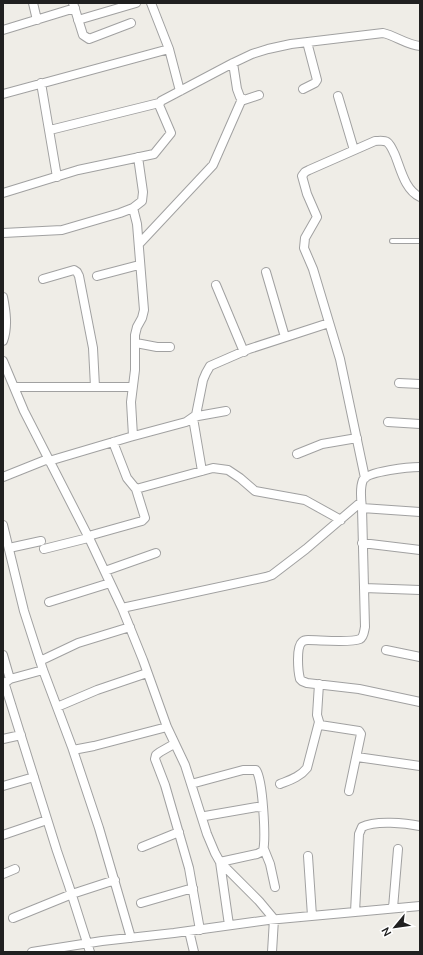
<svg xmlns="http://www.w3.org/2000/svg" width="423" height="955" viewBox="0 0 423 955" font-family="'Nunito Sans',sans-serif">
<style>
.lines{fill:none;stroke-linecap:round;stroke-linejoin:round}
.service-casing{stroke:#a1a1a1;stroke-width:6}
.minor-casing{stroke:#a1a1a1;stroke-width:10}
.service{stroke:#fff;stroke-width:4}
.minor{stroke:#fff;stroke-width:8}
</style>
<rect width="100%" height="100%" fill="#efede7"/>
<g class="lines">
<defs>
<path id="service" d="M392 241H420"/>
<path id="minor" d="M33 3 37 20
M73 3 83 35 89 39 131 23
M151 3 169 49
M78 20 136 3
M3 30 75 8
M233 63 237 89 240 97 244 100 259 95
M41 83 57 177
M303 89 315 83 317 80 307 42
M3 94 169 49 180 91
M338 96 354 150
M50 130 159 103
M3 193 78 170 154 154 171 133 159 105 161 101 233 63 252 54 268 49 291 44 383 33C396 36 407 45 420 46
M3 233 62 230 120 213 133 208 142 201 143 192 138 157
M139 244 213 165 242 99
M266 272 285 337
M97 276 139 265
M43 279 74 270 77 272 79 276 93 348 95 387
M216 285 244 352
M3 297C6 312 8 327 3 341
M136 343 157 347H170
M3 361 24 411 90 540 122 608 143 660 167 727 185 765 207 834 215 853 220 862 259 901 274 919 272 952
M399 383 420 384
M14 387H132
M388 422 420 424
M133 436 131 402 135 370V335L137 327 142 318 144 310 137 224 133 208
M113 442 127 478 136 489 213 468 228 470 240 478 255 491 305 500 341 520
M297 454 322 444 357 438
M49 461 130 437 186 422 196 415 203 380 206 373 210 366 249 349 329 323
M420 467C410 467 368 471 363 480 360 487 361 500 362 508L420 512
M202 471 193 418 198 416 226 411
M3 477 48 459
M365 478 340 359 313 269 304 248 305 238 317 217 307 194 302 176 305 172 309 170 375 141C379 141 384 140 387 142 391 145 393 151 395 155 401 170 405 190 420 197
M362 508 365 627C364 631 364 637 360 639 351 643 320 640 308 640 306 640 303 641 302 642 296 647 298 671 300 679L302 681 307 683 359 689 420 702
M3 525 24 611 43 670 72 747 99 828 131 938
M362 543 420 550
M9 548 41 541
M44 549 88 538 92 535 142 521 145 518 136 489
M105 571 156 553
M364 588 420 590
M49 602 110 583
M122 608 266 577 272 575 306 549 361 502
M386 650 420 657
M3 655 10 679
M40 661 78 643 130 627
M43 670 10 679 6 682 5 685 57 851 69 886 90 952
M319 684 317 715 320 725 359 731 361 734 349 791
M57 707 97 690 147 673
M3 739 21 735
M174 744 160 752 156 755 155 759 165 785 189 868 200 930
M73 750 94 746 167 727
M357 757 420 766
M191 784 243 770H256C263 780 266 839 263 851L257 854 220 862 229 925
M280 784C290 780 300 777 307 768L319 722
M3 786 34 777
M205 816 257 807 263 808
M3 835 47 820
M142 847 179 832
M264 849 270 864 275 887
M308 856 312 916
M3 874 15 869
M141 903 193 888
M393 908 398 849
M355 912 359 834 362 827C375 820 406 823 420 826
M13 918 72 894 115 880
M189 931 194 952
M32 952 102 941 174 933 268 920 420 906"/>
</defs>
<use href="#service" class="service-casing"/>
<use href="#minor" class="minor-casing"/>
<use href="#service" class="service"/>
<use href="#minor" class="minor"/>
</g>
<rect width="423" height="955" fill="none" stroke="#202020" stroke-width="8"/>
<g transform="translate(395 927) rotate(241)" stroke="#ffffff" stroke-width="3" paint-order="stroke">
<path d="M0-3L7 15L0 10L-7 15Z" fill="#202020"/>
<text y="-6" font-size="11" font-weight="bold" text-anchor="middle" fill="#202020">N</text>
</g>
</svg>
